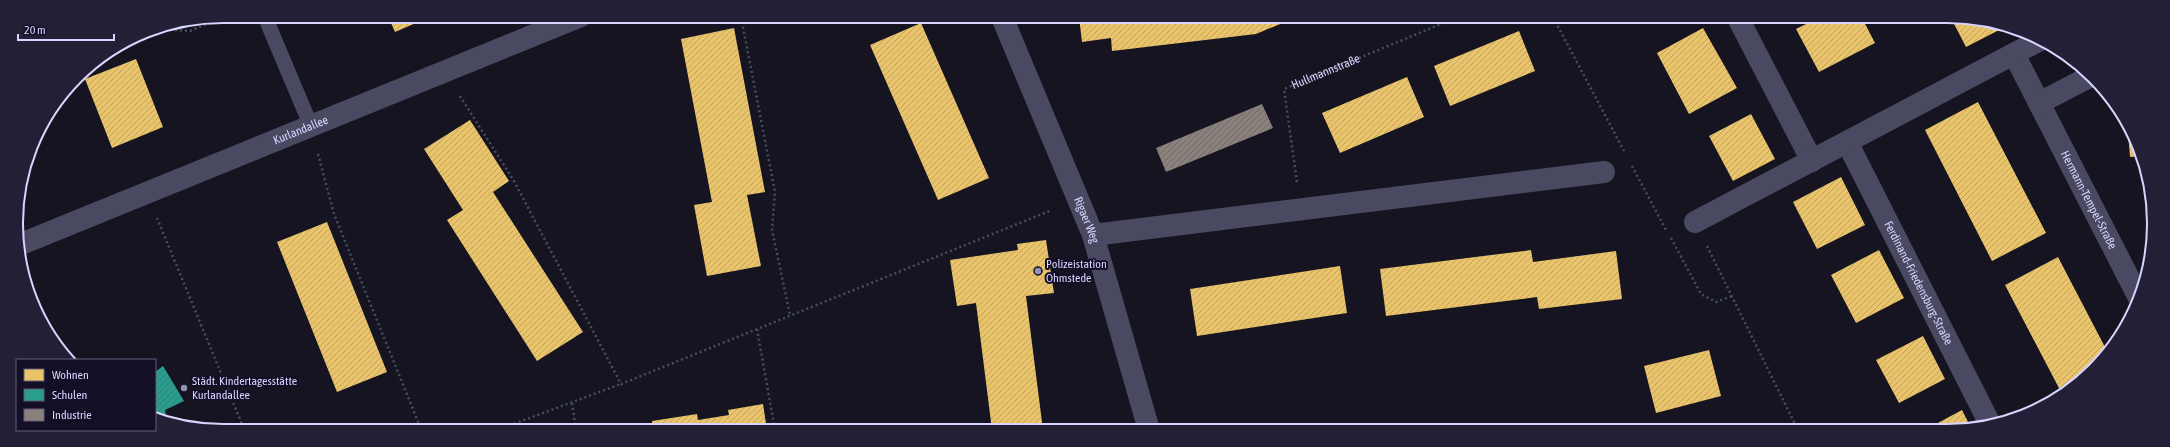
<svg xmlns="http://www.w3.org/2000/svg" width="2170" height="447" viewBox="0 0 2170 447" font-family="'Asap Condensed',sans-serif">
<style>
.homes{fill:url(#homes-hatch)}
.schools{fill:url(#schools-hatch)}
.industry{fill:url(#industry-hatch)}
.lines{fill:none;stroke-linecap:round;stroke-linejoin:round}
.path{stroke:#44505f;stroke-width:2.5;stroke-dasharray:2 3;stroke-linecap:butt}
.service{stroke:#4a4962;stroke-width:15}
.minor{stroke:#4a4962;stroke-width:22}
.poi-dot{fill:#9591b1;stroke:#130f26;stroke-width:1.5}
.labels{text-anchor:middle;stroke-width:4;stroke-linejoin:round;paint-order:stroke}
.street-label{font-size:12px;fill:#d9d4ff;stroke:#130f26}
.poi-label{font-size:12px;fill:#d9d4ff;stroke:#130f26;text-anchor:start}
.rim{fill:none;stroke:#d9d4ff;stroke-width:2}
</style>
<defs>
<pattern id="homes-hatch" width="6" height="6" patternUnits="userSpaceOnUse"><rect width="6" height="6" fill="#e9c46a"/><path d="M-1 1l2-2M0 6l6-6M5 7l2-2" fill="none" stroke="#bfa362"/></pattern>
<pattern id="schools-hatch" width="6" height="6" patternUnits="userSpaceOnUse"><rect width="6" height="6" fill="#2a9d8f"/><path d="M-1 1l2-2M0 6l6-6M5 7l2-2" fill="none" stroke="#31817b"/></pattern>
<pattern id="industry-hatch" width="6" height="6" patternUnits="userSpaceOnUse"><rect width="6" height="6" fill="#8a817c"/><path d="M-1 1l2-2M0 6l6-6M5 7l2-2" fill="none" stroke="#706a6b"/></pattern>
</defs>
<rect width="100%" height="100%" fill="#161421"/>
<path class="homes" d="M388 16H432L395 32Z
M1079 17H1297L1256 34 1112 51 1111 38 1082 42Z
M1818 18H1862L1875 43 1819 72 1796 29Z
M1951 18H1973L2003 28 1966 47Z
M921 23 989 178 938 200 870 45Z
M734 28 765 192 747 195 761 266 707 276 694 205 712 202 681 39Z
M1703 28 1737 88 1689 114 1657 53Z
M1519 31 1535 71 1450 106 1434 66Z
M136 59 163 127 112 148 85 79Z
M1407 77 1424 117 1340 153 1322 113Z
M1978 102 2046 233 1992 261 1925 130Z
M1751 114 1775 159 1733 181 1709 136Z
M470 120 509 181 493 192 583 332 537 361 447 220 463 210 424 149Z
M2128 132 2140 156 2130 157Z
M1841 177 1865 225 1817 249 1793 202Z
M327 222 387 372 337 392 277 242Z
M1046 240 1054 293 1026 296 1043 430H992L976 303 957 306 950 260 1018 250 1017 244Z
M1531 250 1533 262 1616 251 1622 299 1539 309 1537 297 1386 316 1380 269Z
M1879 250 1904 298 1856 323 1831 275Z
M2058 257 2107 351 2093 370 2061 392 2005 285Z
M1340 266 1347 313 1197 336 1190 289Z
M1923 336 1945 379 1899 403 1876 360Z
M1709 350 1721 396 1656 413 1644 366Z
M763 404 767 430H641L652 427V421L697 414 698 420 729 415 728 410Z
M1962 410 1971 428 1960 431H1923Z
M1352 423 1353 430H1315V429Z"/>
<path class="schools" d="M163 366 184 401 165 410 167 420 155 417V372Z"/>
<path class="industry" d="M1262 104 1273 128 1166 172 1156 148Z"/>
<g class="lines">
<g class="path">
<path d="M741 17 775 192 772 230 790 315"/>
<path d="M1553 17 1624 151"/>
<path d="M160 29 190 31 225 16"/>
<path d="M460 96 514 181 621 384 1052 210"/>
<path d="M318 154 334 214 421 429"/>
<path d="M1632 166 1667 232"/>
<path id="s1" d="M1297 182 1284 89 1458 17"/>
<path d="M157 218 244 429"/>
<path d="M1671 238 1701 294 1716 302 1732 296"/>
<path d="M1707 246 1798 430"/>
<path d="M757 329 775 430"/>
<path d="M572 403 576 430"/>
<path d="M500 429 621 384"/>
</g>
<path class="service" d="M268 24 311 126"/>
<g class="minor">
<path id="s2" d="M1002 17 1093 235 1149 430"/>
<path d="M1738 18 1812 161"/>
<path id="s3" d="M2014 54 2138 296"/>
<path d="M2039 103 2089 77"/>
<path id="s4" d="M1847 142 1990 424"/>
<path d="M1695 222 2040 40"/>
<path d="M1093 235 1604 172"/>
<path id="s5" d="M21 244 581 16"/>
</g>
</g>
<g class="poi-dot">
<circle cx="1038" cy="271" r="4"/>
<circle cx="184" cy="388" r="4"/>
</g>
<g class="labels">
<g class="street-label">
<text dy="4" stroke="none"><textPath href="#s1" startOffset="139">Hullmannstraße</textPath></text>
<text dy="4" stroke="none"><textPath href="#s5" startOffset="302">Kurlandallee</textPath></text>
<text dy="4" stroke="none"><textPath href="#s3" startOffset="164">Hermann-Tempel-Straße</textPath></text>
<text dy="4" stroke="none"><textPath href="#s2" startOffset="220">Rigaer Weg</textPath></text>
<text dy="4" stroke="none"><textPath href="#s4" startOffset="158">Ferdinand-Friedensburg-Straße</textPath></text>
</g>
<g class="poi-label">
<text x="1046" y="268">Polizeistation<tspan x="1046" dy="14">Ohmstede</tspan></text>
<text x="192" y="385">Städt. Kindertagesstätte<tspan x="192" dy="14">Kurlandallee</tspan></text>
</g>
</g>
<path d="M0 0H2170V447H0ZM223 23H1947A200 200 0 0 1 2147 223V224A200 200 0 0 1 1947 424H223A200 200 0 0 1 23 224V223A200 200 0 0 1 223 23Z" fill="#231f37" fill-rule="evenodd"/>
<path class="rim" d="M223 23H1947A200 200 0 0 1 2147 223V224A200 200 0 0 1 1947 424H223A200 200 0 0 1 23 224V223A200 200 0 0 1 223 23Z"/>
<rect x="16" y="359" width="140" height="72" fill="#130f26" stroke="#625e7d"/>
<rect x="24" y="369" width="20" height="12" fill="#e9c46a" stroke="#625e7d"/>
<text x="52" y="379" font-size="12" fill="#d9d4ff">Wohnen</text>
<rect x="24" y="389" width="20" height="12" fill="#2a9d8f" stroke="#625e7d"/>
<text x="52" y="399" font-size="12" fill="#d9d4ff">Schulen</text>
<rect x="24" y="409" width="20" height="12" fill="#8a817c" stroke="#625e7d"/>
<text x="52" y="419" font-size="12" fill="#d9d4ff">Industrie</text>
<path d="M18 34v6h96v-6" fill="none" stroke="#d9d4ff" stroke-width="2"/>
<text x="24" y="34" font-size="12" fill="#d9d4ff" stroke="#130f26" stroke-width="3" paint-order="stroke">20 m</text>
</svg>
